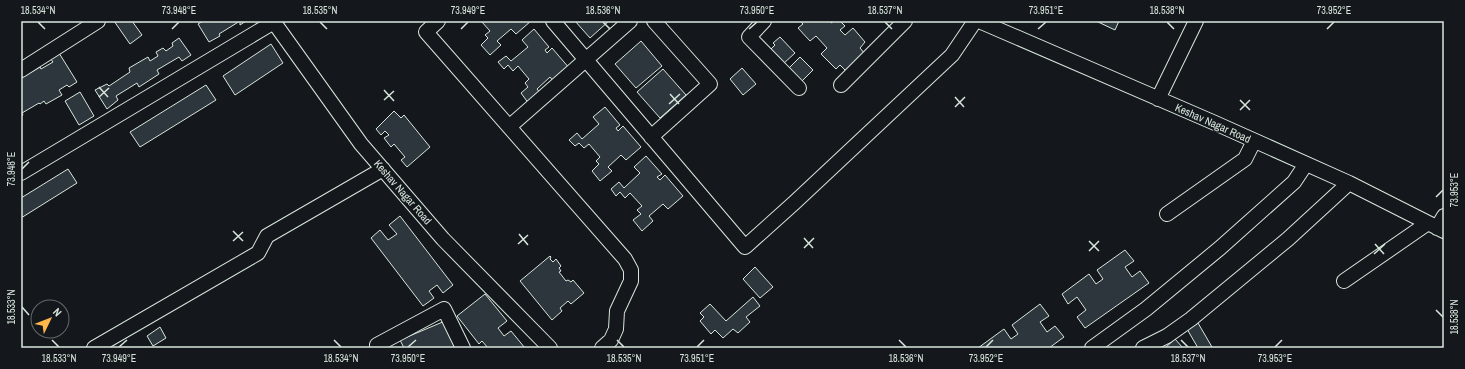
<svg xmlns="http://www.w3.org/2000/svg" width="1465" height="369" viewBox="0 0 1465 369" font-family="'Archivo Narrow',sans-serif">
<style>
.building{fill:#2c363c;stroke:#d8e6dc}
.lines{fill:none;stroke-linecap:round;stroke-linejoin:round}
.minor-casing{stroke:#d8e6dc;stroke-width:16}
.minor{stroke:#14181c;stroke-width:14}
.ticks{fill:none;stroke:#d8e6dc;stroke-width:1.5}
.labels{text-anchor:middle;stroke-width:3;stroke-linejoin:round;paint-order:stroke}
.street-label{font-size:11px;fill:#d8e6dc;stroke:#14181c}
.neatline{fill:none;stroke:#d8e6dc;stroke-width:1.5}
.ticks-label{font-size:10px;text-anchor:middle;fill:#d8e6dc}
</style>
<rect width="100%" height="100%" fill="#14181c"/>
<path class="building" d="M114 21H132L142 35 130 44Z
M203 21H246L240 25V21L219 34 220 36 209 42 198 24Z
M481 21H531L516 34 511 29 497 41 501 45 490 55 481 45 488 38 485 35 490 31Z
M575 21H609L590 38Z
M800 21H831V23L834 21H840L845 26 840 30 845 35 853 28 865 42 860 48 865 54 846 71 840 65 836 69 821 54 827 48 816 36 810 41 798 28 803 24Z
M1096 21H1119L1115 30Z
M534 29 549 47 545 50 547 53 552 48 570 69 555 83 550 77 537 89 541 94 529 104 521 93 528 87 525 83 529 79 518 66 513 71 508 65 504 69 498 62 506 56 511 61 528 47 522 40Z
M780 37 795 53 783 64 770 50 775 45 773 43Z
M179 38 191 55 182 61 179 57 157 70 159 74 139 87 137 83 116 96 118 100 107 109 95 90 107 84 109 86 130 72 129 68 148 57 150 61 158 56 156 52 163 48 166 51 173 46 172 43Z
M641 41 662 66 636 88 615 64Z
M271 44 283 63 235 95 223 76Z
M59 53 77 82 69 87 67 85 59 90 62 95 46 104 44 101 40 104 39 103 22 113 23 115 21 116V78L40 67 41 69 53 62 50 58Z
M800 57 813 70 801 82 788 69Z
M742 68 756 84 743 95 730 79Z
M663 69 686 95 660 118 637 92Z
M206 85 216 100 140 147 130 132Z
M80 92 94 116 79 125 65 101Z
M605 107 620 125 616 128 618 131 623 126 641 147 626 160 621 155 608 167 612 171 600 181 592 171 599 164 596 161 600 157 589 144 584 148 579 143 575 146 569 140 577 133 582 139 599 124 593 117Z
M394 111 401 118 404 115 430 147 407 167 401 160 405 157 394 144 391 147 384 138 389 135 385 131 381 135 376 129Z
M646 156 662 174 657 177 660 180 665 175 683 196 668 209 663 204 649 216 653 221 642 231 633 220 641 214 637 210 642 206 630 193 625 198 620 192 616 196 611 189 619 182 624 188 640 173 634 167Z
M68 169 77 183 21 218V198Z
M400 216 453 285 443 293 437 285 429 291 434 298 423 306 371 238 380 230 388 240 397 234 389 225Z
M1125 250 1134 261 1125 267 1132 277 1140 271 1149 283 1085 328 1077 317 1086 310 1077 297 1068 304 1062 294 1089 274 1096 284 1103 279 1097 270Z
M550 256 551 257 550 259 553 262 556 259 561 266 559 268 561 271 559 272 566 281 568 280 571 282 573 280 584 293 571 304 568 301 560 308 562 311 552 320 520 281Z
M755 267 773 287 760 298 743 279Z
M485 294 507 321 498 328 504 336 511 331 525 348H488L482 341 479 344 457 316Z
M753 297 760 306 746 317 750 322 738 333 733 329 723 338 715 330 711 334 700 321 704 317 700 313 710 304 726 321Z
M1040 304 1049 316 1040 322 1047 332 1055 326 1064 337 1049 348H978L1004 329 1011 339 1018 334 1012 325Z
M445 321 457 348H404L400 340Z
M1198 323 1212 347 1210 348H1198L1187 329Z
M160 327 166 338 153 346 147 336Z
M1175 339 1183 348H1165Z"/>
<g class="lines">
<defs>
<path id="minor" d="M273 21 361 144 443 239 550 348
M438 21 426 32 625 259 631 270V281L617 311 616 329 611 340 602 348
M553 21 745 247 794 203 952 55 975 21
M764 21 749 37 799 88
M979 21 1215 123 1349 183 1444 231
M21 70 98 21
M841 85 905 21
M1158 99 1196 21
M509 127 630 21
M651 137 710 84 654 21
M21 173 274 22
M1167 214 1245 159 1254 141
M1437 228 1444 216
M1344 281 1428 223
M94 348 258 253 267 236 383 169
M378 348 377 345 444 309 463 348
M1092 348 1146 309 1220 248 1294 182 1306 164
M1143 348 1167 336 1191 319 1288 239 1349 183"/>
</defs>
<use href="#minor" class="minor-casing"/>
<use href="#minor" class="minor"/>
</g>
<path class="ticks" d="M38 22 45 29M320 22 327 29M603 22 610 29M885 22 892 29M1167 22 1174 29M172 29 179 22M461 29 468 22M749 29 757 22M1038 29 1046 22M1327 29 1334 22M99 87 108 97M384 90 394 101M670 94 679 104M99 97 109 88M955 97 964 107M384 100 394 91M1240 100 1250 110M669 104 680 94M955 107 965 97M1240 110 1250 100M22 169 29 162M1436 197 1443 190M233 231 243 241M519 234 528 245M804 238 813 248M233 241 243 232M1089 241 1099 251M518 244 528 235M1375 244 1384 254M804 248 814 238M1089 251 1099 241M1374 254 1385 244M22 307 29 315M1436 310 1443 317M52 340 59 347M334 340 341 347M617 340 624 347M899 340 906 347M1181 340 1188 347M119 347 127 340M408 347 416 340M697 347 704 340M986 347 993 340M1275 347 1282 340"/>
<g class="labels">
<g class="street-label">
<text transform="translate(1213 123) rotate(24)" y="4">Keshav Nagar Road</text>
<text transform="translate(403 192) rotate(49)" y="4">Keshav Nagar Road</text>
</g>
</g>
<rect width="1465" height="369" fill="none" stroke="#14181c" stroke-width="44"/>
<g transform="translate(50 319) rotate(47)"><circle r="19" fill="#14181c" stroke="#626a69"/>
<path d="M0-3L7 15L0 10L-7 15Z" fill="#ffb74d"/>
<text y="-6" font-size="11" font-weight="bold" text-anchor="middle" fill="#d8e6dc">N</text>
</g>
<rect x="22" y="22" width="1421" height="325" class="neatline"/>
<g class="ticks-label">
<text x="38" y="14">18.534°N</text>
<text x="179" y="14">73.948°E</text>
<text x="320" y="14">18.535°N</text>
<text x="468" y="14">73.949°E</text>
<text x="603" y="14">18.536°N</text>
<text x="757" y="14">73.950°E</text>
<text x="885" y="14">18.537°N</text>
<text x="1046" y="14">73.951°E</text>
<text x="1167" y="14">18.538°N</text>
<text x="1334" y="14">73.952°E</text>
<text transform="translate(11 169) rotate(-90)" y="4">73.948°E</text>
<text transform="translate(1454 190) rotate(-90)" y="4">73.953°E</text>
<text transform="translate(11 307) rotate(-90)" y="4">18.533°N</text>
<text transform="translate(1454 317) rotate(-90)" y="4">18.538°N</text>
<text x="59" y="362">18.533°N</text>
<text x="119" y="362">73.949°E</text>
<text x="341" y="362">18.534°N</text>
<text x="408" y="362">73.950°E</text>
<text x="624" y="362">18.535°N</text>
<text x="697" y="362">73.951°E</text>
<text x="906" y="362">18.536°N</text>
<text x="986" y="362">73.952°E</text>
<text x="1188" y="362">18.537°N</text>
<text x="1275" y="362">73.953°E</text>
</g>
</svg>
